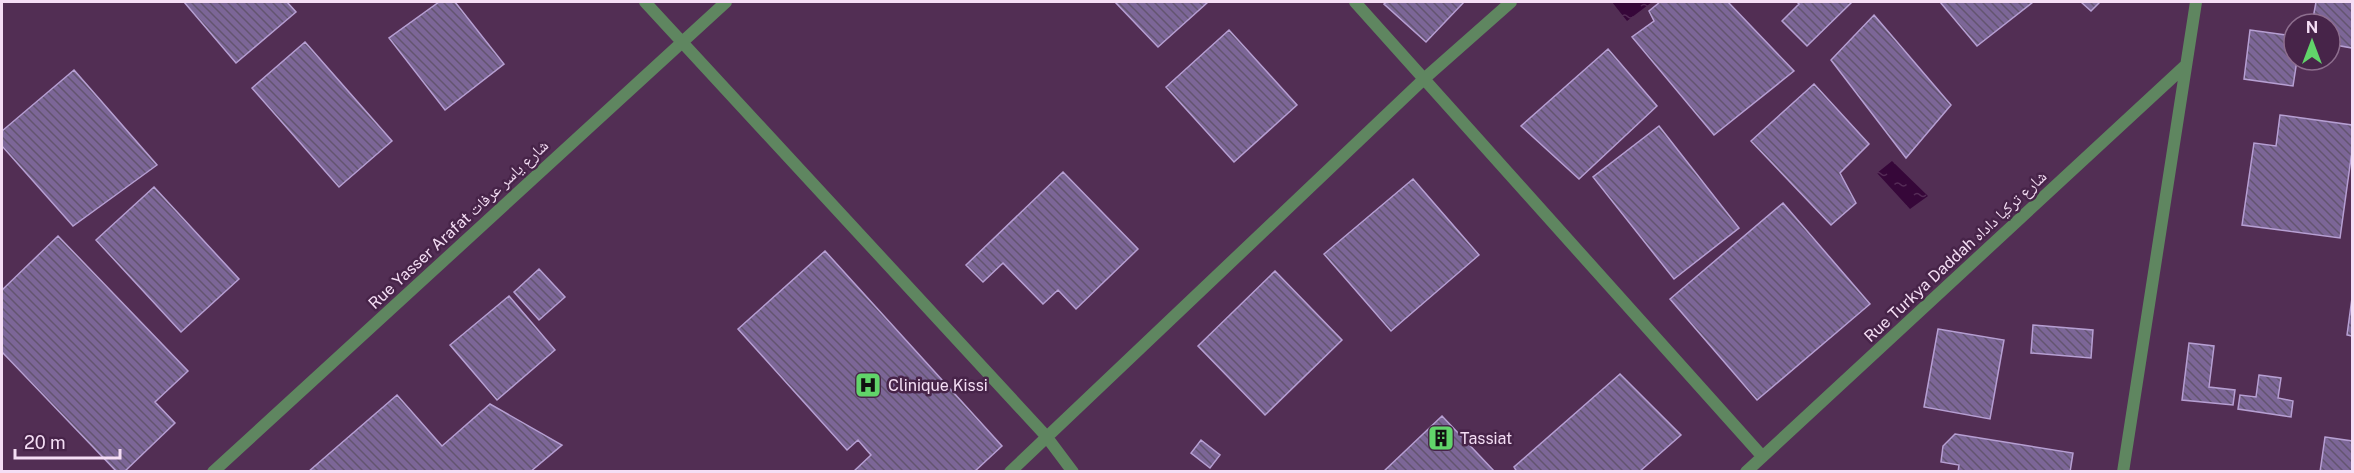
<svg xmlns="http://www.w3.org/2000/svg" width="2354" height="473" viewBox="0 0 2354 473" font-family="'Public Sans','Noto Naskh Arabic',sans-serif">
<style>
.water{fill:url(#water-ripples)}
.building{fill:url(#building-back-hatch);stroke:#b69fd2;stroke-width:1.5}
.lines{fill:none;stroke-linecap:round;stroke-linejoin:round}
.street{stroke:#5f8660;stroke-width:12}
.labels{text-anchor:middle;stroke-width:5;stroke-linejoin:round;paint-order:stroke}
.street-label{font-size:16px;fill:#f5def5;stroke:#472449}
.poi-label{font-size:16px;fill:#f5def5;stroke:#472449;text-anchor:start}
</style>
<defs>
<pattern id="water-ripples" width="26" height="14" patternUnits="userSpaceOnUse" patternTransform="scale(1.5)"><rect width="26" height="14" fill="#360739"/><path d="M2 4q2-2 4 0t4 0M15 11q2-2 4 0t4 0" fill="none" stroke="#542b56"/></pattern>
<pattern id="building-back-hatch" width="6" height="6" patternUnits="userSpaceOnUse" patternTransform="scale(1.5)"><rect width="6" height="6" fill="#7c6697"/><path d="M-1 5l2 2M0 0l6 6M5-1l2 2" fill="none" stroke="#635470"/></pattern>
</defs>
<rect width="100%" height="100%" fill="#522e54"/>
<path class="water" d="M1612 2H1652L1627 21Z
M1892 161 1928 196 1910 209 1877 173Z"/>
<path class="building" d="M184 2H287L296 12 236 63Z
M439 2H455L504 64 445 110 389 38Z
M1115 2H1208L1158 47Z
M1387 2H1464L1426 42 1384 4Z
M1660 2H1728L1794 71 1714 135 1632 37 1654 21 1649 11Z
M1797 2H1852L1807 46 1782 21 1799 4Z
M1940 2H2033L1977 46Z
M2081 2H2100L2091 11Z
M2316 2H2352V48L2330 44V24H2312Z
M1874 15 1951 105 1906 158 1831 60Z
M1229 30 1297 105 1234 162 1166 87Z
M2250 30 2294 36V60H2297L2293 86 2244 79Z
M305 42 392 141 339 187 252 88Z
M1608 49 1657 106 1579 179 1521 126Z
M74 70 157 165 73 226 2 146V131Z
M1814 84 1869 144 1840 173 1856 203 1831 225 1751 141Z
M2280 115 2352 125V151L2340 238 2242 225 2254 143 2276 146Z
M1659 126 1739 228 1674 279 1593 177Z
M1063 172 1138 249 1076 309 1058 290 1043 304 1003 263 983 282 966 265Z
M1413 179 1479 255 1391 331 1324 254Z
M154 187 239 279 181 332 96 240Z
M1783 203 1870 304 1757 400 1670 299Z
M58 236 188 371 155 402 175 423 124 472H117L2 352V290Z
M825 251 1002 446 974 472H853L871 455 858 440 847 450 738 329Z
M539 269 565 297 539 320 514 292Z
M1275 271 1342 340 1265 415 1198 346Z
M509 296 555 350 497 400 450 345Z
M2352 298V336L2347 335Z
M2033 325 2093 330 2091 358 2031 353Z
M1938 329 2004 340 1990 419 1924 407Z
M2189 343 2214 346 2209 387 2235 390 2233 405 2182 400Z
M1620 374 1681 435 1639 472H1517L1514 467Z
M2259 375 2281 378 2278 398 2293 401 2291 417 2238 409 2240 395 2256 397Z
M397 395 442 446 490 404 562 445 530 472H308Z
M1442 416 1495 472H1383Z
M1955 434 2073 453 2070 472H1958L1959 465 1941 462 1943 446Z
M2325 437 2352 441V472H2320Z
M1201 440 1220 455 1210 468 1191 453Z"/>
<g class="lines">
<path class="street" d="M645 2 1046 436 1073 472
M1355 2 1762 456
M213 472 726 2
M1010 472 1425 78 1511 2
M1746 472 2186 65
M2123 472 2196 2"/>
</g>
<defs>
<symbol id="hospital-square" viewBox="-11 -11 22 22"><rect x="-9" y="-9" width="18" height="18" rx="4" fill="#61d46a" stroke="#472449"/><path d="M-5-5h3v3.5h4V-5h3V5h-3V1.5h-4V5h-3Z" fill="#111"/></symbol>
<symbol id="building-square" viewBox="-11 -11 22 22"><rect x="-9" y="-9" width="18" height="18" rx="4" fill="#61d46a" stroke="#472449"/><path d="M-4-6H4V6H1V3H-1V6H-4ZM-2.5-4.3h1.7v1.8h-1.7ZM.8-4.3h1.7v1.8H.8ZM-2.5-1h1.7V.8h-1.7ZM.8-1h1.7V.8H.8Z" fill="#111"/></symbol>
</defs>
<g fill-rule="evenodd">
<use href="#hospital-square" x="853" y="370" width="30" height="30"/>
<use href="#building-square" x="1426" y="423" width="30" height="30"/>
</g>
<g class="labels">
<g class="street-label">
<text transform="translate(458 224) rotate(-43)" y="6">Rue Yasser Arafat شارع ياسر عرفات</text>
<text transform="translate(1955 256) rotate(-43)" y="6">Rue Turkya Daddah شارع تركيا داداه</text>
</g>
<g class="poi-label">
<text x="888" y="391">Clinique Kissi</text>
<text x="1460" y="444">Tassiat</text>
</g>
</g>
<rect width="2354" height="473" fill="none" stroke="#f5def5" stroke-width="6"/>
<g transform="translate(2312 42)"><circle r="28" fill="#472449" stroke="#8d6e8e" stroke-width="1.5"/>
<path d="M0-4.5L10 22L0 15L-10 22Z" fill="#61d46a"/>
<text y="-9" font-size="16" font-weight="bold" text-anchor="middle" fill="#f5def5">N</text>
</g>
<path d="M15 449v9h105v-9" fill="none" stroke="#f5def5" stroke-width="3"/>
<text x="24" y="449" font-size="18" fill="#f5def5" stroke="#472449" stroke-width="4.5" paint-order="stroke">20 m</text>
</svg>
